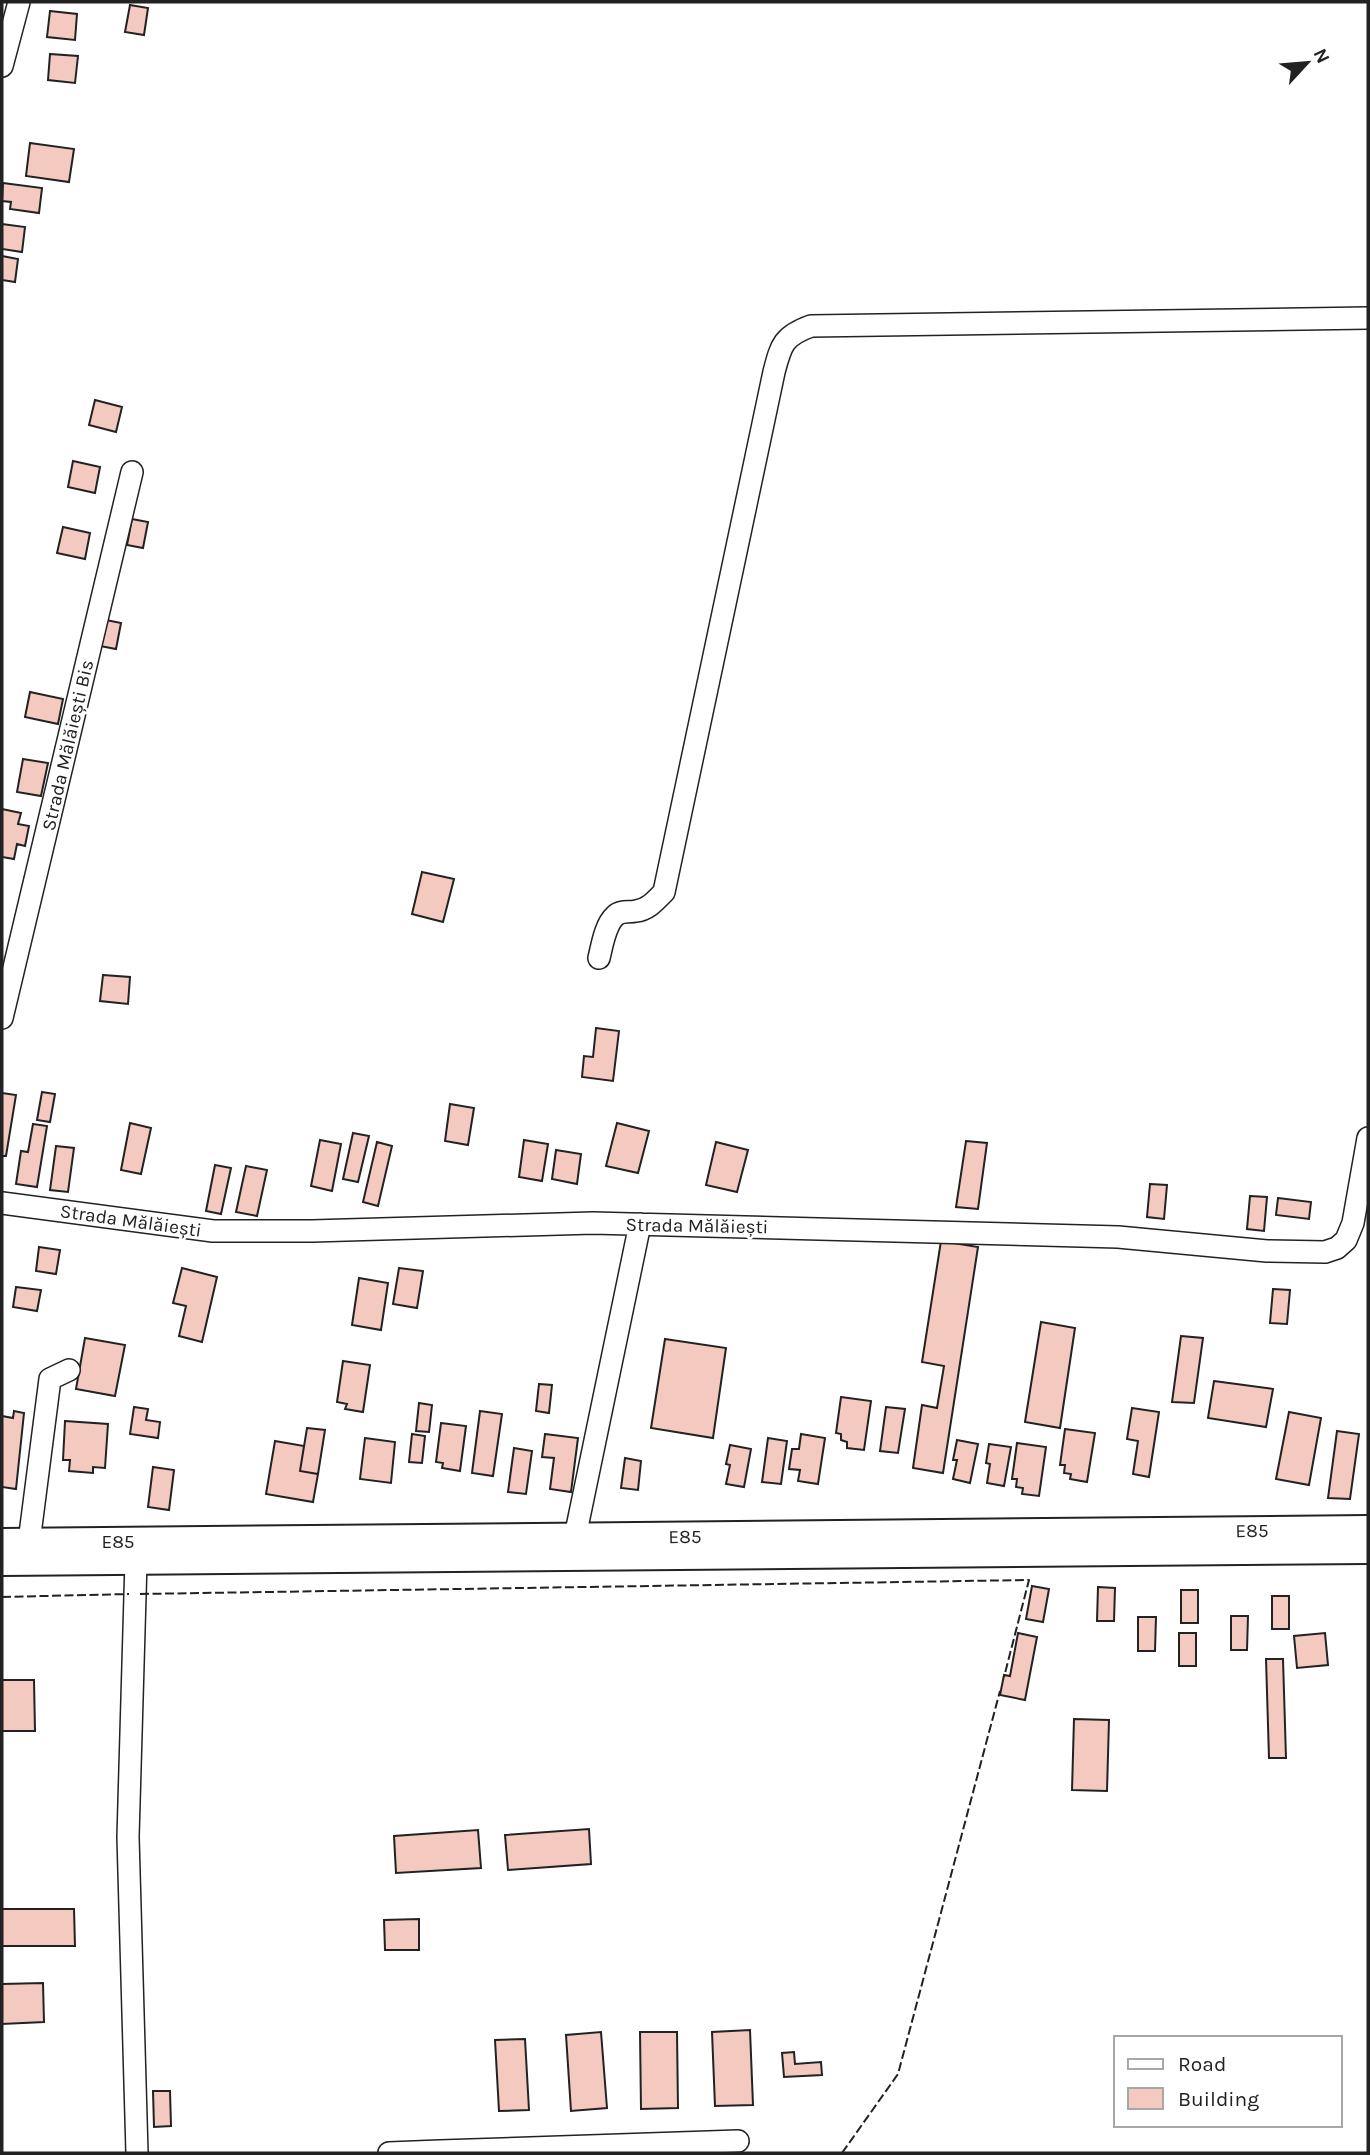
<svg xmlns="http://www.w3.org/2000/svg" width="1370" height="2155" viewBox="0 0 1370 2155" font-family="Karla,sans-serif">
<style>
.building{fill:#f3c9c0;stroke:#222;stroke-width:2}
.lines{fill:none;stroke-linecap:round;stroke-linejoin:round}
.minor-casing{stroke:#222;stroke-width:24}
.major-casing{stroke:#222;stroke-width:30}
.minor{stroke:#fff;stroke-width:21}
.major{stroke:#fff;stroke-width:26}
.fence{stroke:#222;stroke-width:2;stroke-dasharray:9 3.5;stroke-linecap:butt}
.labels{text-anchor:middle;stroke-width:5;stroke-linejoin:round;paint-order:stroke}
.street-label{font-size:19px;fill:#222;stroke:#fff}
</style>
<rect width="100%" height="100%" fill="#fff"/>
<path class="building" d="M130 5 148 8 144 35 125 32Z
M50 11 77 14 75 40 47 37Z
M50 54 78 56 75 83 48 80Z
M30 143 74 149 69 182 26 176Z
M3 183 42 188 39 213 10 209 11 202 2 201Z
M2 224 25 227 22 252 2 249Z
M2 256 18 259 15 282 2 280Z
M95 400 122 407 116 432 89 425Z
M73 461 100 467 95 493 68 487Z
M132 519 148 522 143 548 127 545Z
M63 527 90 533 85 559 57 553Z
M106 620 121 623 116 649 100 646Z
M30 692 63 699 58 724 25 717Z
M23 759 48 763 41 796 17 792Z
M2 809 21 813 18 824 29 826 25 846 17 844 14 859 2 857Z
M422 872 454 879 443 922 412 914Z
M103 975 130 977 128 1004 100 1001Z
M596 1028 619 1031 613 1081 582 1077 584 1056 593 1057Z
M42 1092 55 1094 50 1122 37 1120Z
M2 1093 16 1095 6 1156H2Z
M450 1104 474 1108 468 1145 445 1141Z
M130 1123 151 1128 141 1174 121 1170Z
M617 1123 649 1131 638 1173 606 1166Z
M33 1124 47 1126 37 1187 16 1184 21 1151 28 1152Z
M353 1133 369 1136 358 1182 343 1179Z
M320 1140 341 1144 332 1191 311 1186Z
M524 1140 548 1144 542 1181 519 1177Z
M966 1141 987 1143 978 1209 956 1207Z
M377 1142 392 1146 378 1206 363 1202Z
M716 1142 748 1150 737 1192 706 1185Z
M56 1146 74 1148 68 1192 50 1190Z
M556 1150 581 1154 577 1184 552 1179Z
M215 1165 231 1168 221 1214 206 1211Z
M246 1166 267 1170 257 1216 236 1212Z
M1150 1184 1167 1185 1164 1219 1147 1217Z
M1250 1196 1267 1197 1264 1231 1247 1229Z
M1278 1198 1311 1202 1309 1219 1276 1215Z
M941 1241 978 1247 943 1473 913 1468 922 1405 937 1408 944 1366 922 1362Z
M39 1247 60 1250 56 1274 36 1271Z
M182 1268 217 1277 202 1342 179 1336 186 1306 173 1303Z
M399 1268 423 1271 417 1308 393 1304Z
M359 1278 388 1283 381 1330 352 1325Z
M16 1287 41 1290 37 1311 13 1307Z
M1273 1289 1290 1290 1287 1324 1270 1323Z
M1041 1322 1075 1328 1060 1428 1025 1422Z
M1181 1336 1203 1338 1194 1403 1172 1402Z
M85 1338 125 1345 115 1396 76 1389Z
M665 1339 726 1348 713 1438 651 1428Z
M343 1361 370 1365 363 1412 345 1409 347 1404 337 1402Z
M1214 1381 1273 1389 1266 1427 1208 1418Z
M539 1384 552 1385 549 1413 536 1411Z
M841 1397 871 1401 864 1450 847 1448V1442L841 1440V1434L836 1433Z
M419 1403 432 1405 429 1432 416 1431Z
M134 1407 148 1409 146 1420 160 1422 158 1438 130 1434Z
M886 1407 905 1409 898 1453 880 1451Z
M1132 1408 1159 1412 1149 1477 1133 1474 1138 1441 1127 1439Z
M14 1411 24 1413 16 1489 2 1487V1416L13 1418Z
M480 1411 502 1414 493 1476 472 1473Z
M1289 1412 1321 1418 1309 1485 1276 1479Z
M65 1421 108 1424 105 1468 93 1467V1473L69 1471 70 1460H63Z
M441 1423 466 1426 460 1471 442 1468 443 1463 436 1462Z
M307 1428 325 1430 318 1474 300 1471Z
M1065 1429 1095 1433 1087 1482 1070 1479 1071 1474 1064 1473 1065 1465H1060Z
M1337 1431 1359 1434 1350 1499 1328 1498Z
M412 1434 425 1436 422 1463 409 1462Z
M545 1434 578 1438 571 1492 550 1489 554 1458 542 1457Z
M801 1434 825 1438 818 1484 798 1481 800 1470 789 1469 792 1449H799Z
M365 1438 395 1442 391 1483 360 1479Z
M768 1438 787 1441 781 1484 762 1482Z
M957 1440 978 1444 970 1483 953 1479 957 1460H953Z
M275 1441 304 1446 300 1471 318 1474 313 1502 266 1494Z
M1017 1443 1046 1447 1039 1496 1022 1494 1023 1488 1016 1487 1017 1479H1012Z
M989 1444 1011 1447 1004 1486 987 1483 990 1464 986 1463Z
M730 1445 751 1449 744 1487 726 1484 730 1465 726 1464Z
M514 1448 532 1451 526 1494 508 1492Z
M625 1458 641 1461 638 1490 621 1488Z
M153 1467 174 1470 169 1510 148 1507Z
M1032 1586 1049 1589 1043 1622 1026 1619Z
M1098 1587 1115 1588 1114 1621H1097Z
M1181 1590H1198V1623H1181Z
M1272 1596H1289V1629H1272Z
M1231 1616H1248L1247 1650H1231Z
M1138 1617H1156L1155 1651H1138Z
M1018 1633 1037 1637 1025 1700 1000 1695 1004 1675 1010 1676Z
M1179 1633H1196V1666H1179Z
M1325 1633 1328 1665 1297 1668 1294 1636Z
M1266 1659H1283L1286 1758H1269Z
M2 1680H34L35 1731H2Z
M1074 1719 1109 1720 1107 1791 1072 1790Z
M589 1829 591 1864 508 1870 505 1835Z
M478 1830 481 1868 396 1873 394 1836Z
M2 1909H74L75 1946H2Z
M419 1919V1950H385L384 1920Z
M43 1983 44 2022 2 2024V1984Z
M750 2030 753 2105 715 2106 712 2032Z
M601 2032 607 2108 571 2111 566 2035Z
M640 2032H677L678 2108 641 2109Z
M525 2039 529 2110 499 2111 495 2040Z
M794 2052 795 2064 821 2062 822 2075 784 2077 782 2053Z
M153 2091H170L171 2126 154 2127Z"/>
<g class="lines">
<defs>
<path id="minor" d="M2 66 19 2
M599 958C602 946 605 925 615 916 621 910 629 913 636 911 648 910 656 900 664 892L774 372C781 345 783 336 811 326L1368 318
M2 1018 132 472
M2 1203 213 1231H312L593 1223 1118 1237 1267 1251 1325 1252 1337 1248 1346 1240 1353 1223 1368 1138
M575 1537 640 1224
M29 1542 50 1379 69 1370
M136 1561 128 1837 137 2153
M440 2151 738 2141
M389 2153 440 2151 447 2153"/>
<path id="major" d="M2 1542 1368 1529
M2 1562 1368 1550"/>
</defs>
<use href="#minor" class="minor-casing"/>
<use href="#major" class="major-casing"/>
<use href="#minor" class="minor"/>
<use href="#major" class="major"/>
<path class="fence" d="M140 1594 1029 1580 1004 1677
M2 1597 129 1594
M842 2153 898 2074 1000 1691"/>
</g>
<g class="labels">
<g class="street-label">
<text transform="translate(67 745) rotate(-77)" y="7">Strada Mălăiești Bis</text>
<text transform="translate(131 1220) rotate(8)" y="7">Strada Mălăiești</text>
<text transform="translate(697 1225) rotate(1)" y="7">Strada Mălăiești</text>
<text transform="translate(1252 1530) rotate(-1)" y="7">E85</text>
<text transform="translate(685 1536) rotate(-1)" y="7">E85</text>
<text x="118" y="1548">E85</text>
</g>
</g>
<rect width="1370" height="2155" fill="none" stroke="#222222" stroke-width="7"/>
<rect x="1114" y="2036" width="228" height="91" fill="#ffffff" stroke="#a7a7a7" stroke-width="2"/>
<rect x="1128" y="2059" width="35" height="10" fill="#ffffff" stroke="#a7a7a7" stroke-width="2"/>
<text x="1178" y="2071" font-size="21" fill="#222222">Road</text>
<rect x="1128" y="2088" width="35" height="21" fill="#f3c9c0" stroke="#a7a7a7" stroke-width="2"/>
<text x="1178" y="2106" font-size="21" fill="#222222">Building</text>
<g transform="translate(1307 63) rotate(64)" stroke="#ffffff" stroke-width="5" paint-order="stroke">
<path d="M0-5L12 26L0 18L-12 26Z" fill="#222222"/>
<text y="-10" font-size="19" font-weight="bold" text-anchor="middle" fill="#222222">N</text>
</g>
</svg>
